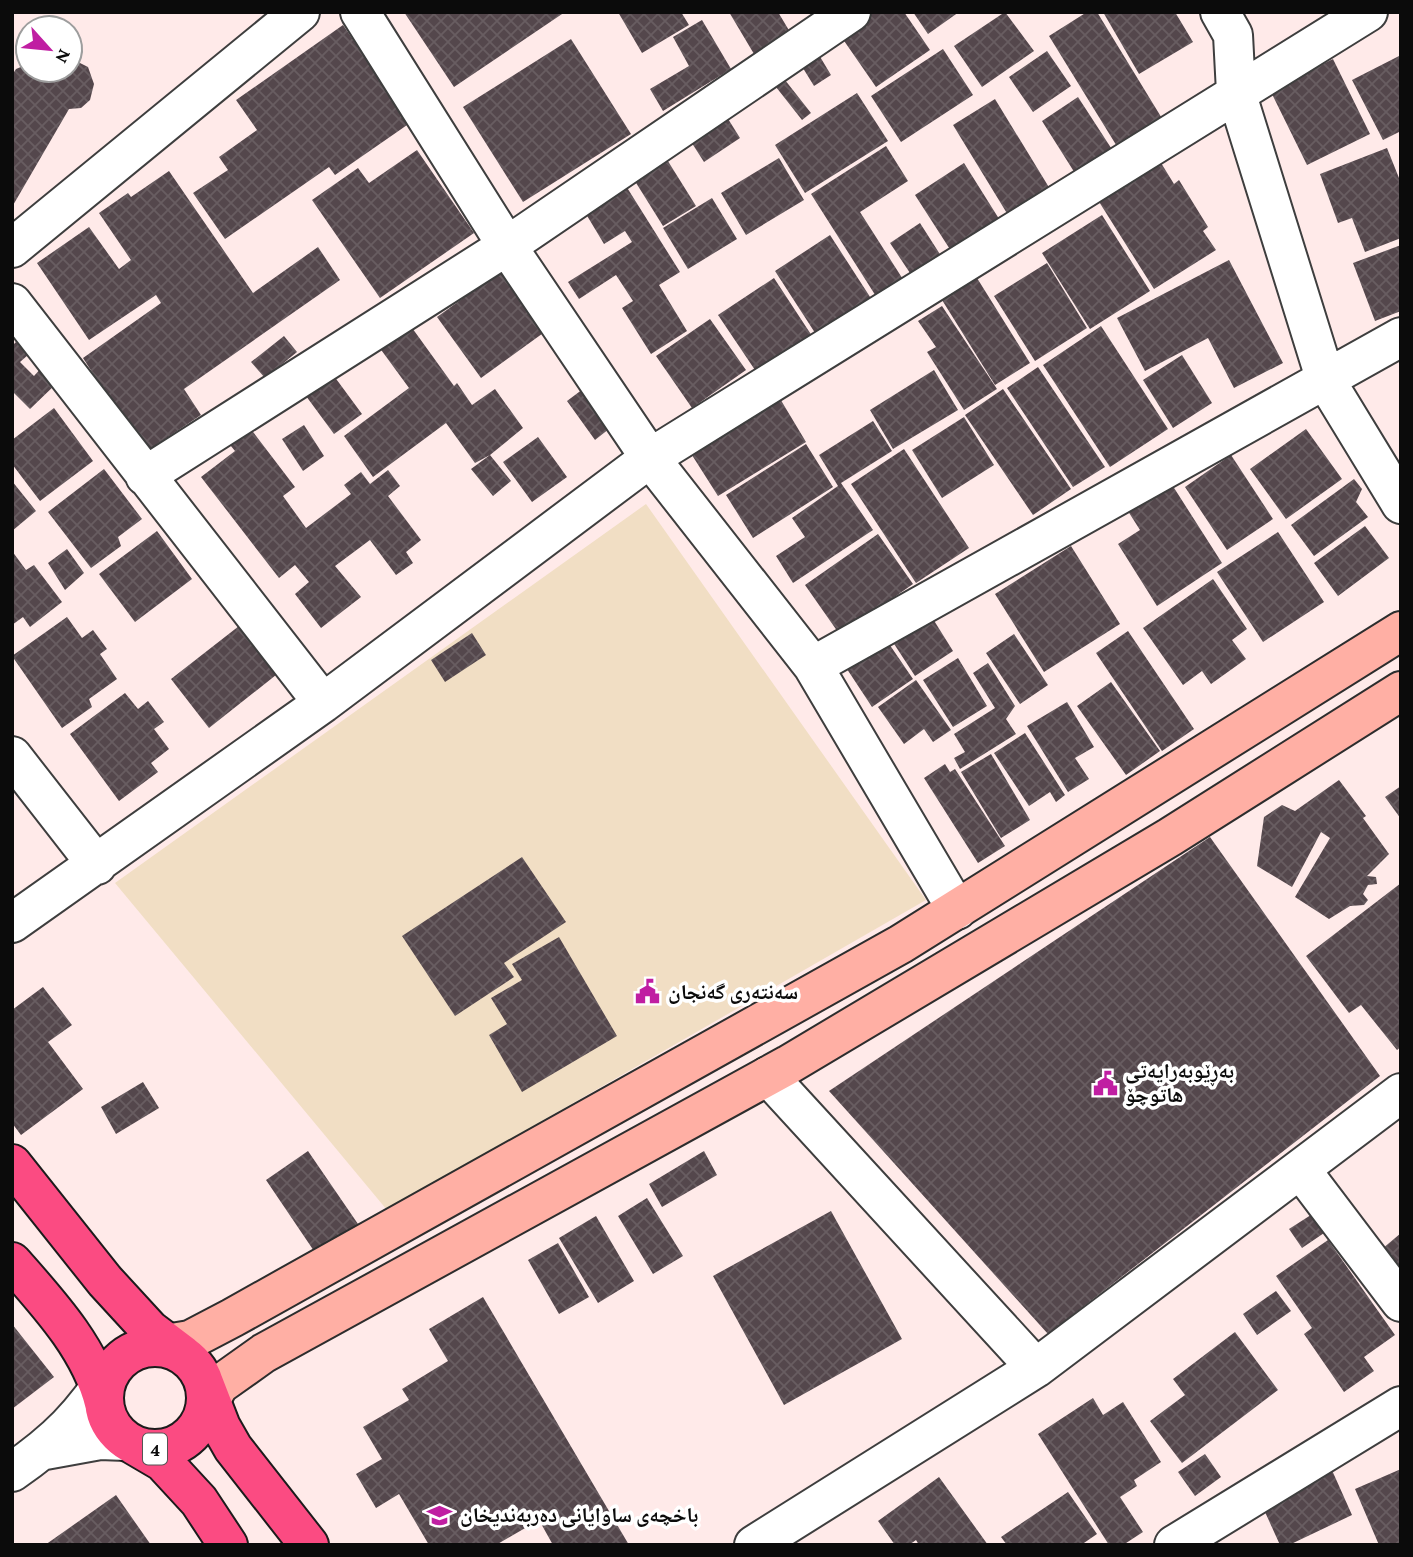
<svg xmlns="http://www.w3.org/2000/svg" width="1413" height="1557" viewBox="0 0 1413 1557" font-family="'Crimson Pro','Noto Naskh Arabic',serif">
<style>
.pitch{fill:#f1dec4}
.building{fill:url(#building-cross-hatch)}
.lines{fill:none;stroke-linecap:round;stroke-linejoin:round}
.street-casing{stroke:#3e3e3e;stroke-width:42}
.secondary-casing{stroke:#2d2d2d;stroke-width:42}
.highway-casing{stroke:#1c1c1c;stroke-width:42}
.street{stroke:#fff;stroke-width:38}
.secondary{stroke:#ffafa4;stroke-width:38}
.highway{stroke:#fb4b82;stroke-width:38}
.labels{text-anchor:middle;stroke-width:7;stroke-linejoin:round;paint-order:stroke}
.shield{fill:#fff;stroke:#545454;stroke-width:2}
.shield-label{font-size:19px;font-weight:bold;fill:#0b0b0b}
.poi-label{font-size:21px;font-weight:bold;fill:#0b0b0b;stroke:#fff;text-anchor:start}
</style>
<defs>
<pattern id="building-cross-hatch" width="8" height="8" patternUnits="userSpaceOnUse" patternTransform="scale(1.75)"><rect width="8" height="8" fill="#54474c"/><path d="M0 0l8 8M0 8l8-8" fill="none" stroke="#685d61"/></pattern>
</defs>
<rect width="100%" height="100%" fill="#ffeae9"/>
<path class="pitch" d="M646 504 926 900 387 1210 115 883Z"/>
<path class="building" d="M404 12H565L454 87Z
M618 12H681L689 25 642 53Z
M729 12H778L790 32 754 54Z
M873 12H904L930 50 876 87 840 35Z
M913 12H959L928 34Z
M1005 12 1034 51 982 87 954 46Z
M1087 12H1097L1163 120 1118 148 1049 36Z
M1103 12H1175L1193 42 1139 74Z
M702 20 731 69 663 111 650 89 689 66 673 37Z
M343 25 410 123 335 175 329 167 225 239 193 193 228 170 219 157 257 130 236 100Z
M70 35 79 39 70 58 88 67 94 84 90 100 81 108 69 109 12 207V75L16 69 28 64V70H70Z
M571 39 631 134 523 202 463 107Z
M943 49 973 95 901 142 871 96Z
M816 50 831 75 814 86 798 60Z
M1047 51 1071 86 1033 112 1009 77Z
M1401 55V131L1383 140 1352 80Z
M1333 59 1370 134 1307 165 1270 90Z
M785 80 811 113 802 120 776 87Z
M857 93 888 141 805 193 775 145Z
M1078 97 1115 154 1078 178 1042 121Z
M995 99 1050 189 1008 215 953 125Z
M725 114 740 138 704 162 688 137Z
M886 146 908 181 860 212 906 284 879 301 811 194Z
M1387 148 1401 183V238L1365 252 1352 218 1338 223 1320 174Z
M417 150 474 233 380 298 312 200 358 168 369 183Z
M666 158 696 206 663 226 633 178Z
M779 158 804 200 746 235 721 193Z
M1158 158 1174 184 1179 180 1208 227 1203 231 1216 250 1154 289 1096 197Z
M964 163 1001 222 953 254 915 195Z
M169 171 253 293 318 247 340 280 184 389 201 415 144 453 83 358 161 303 156 295 89 340 37 263 89 227 119 269 131 260 99 213 128 193 131 197Z
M621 178 680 272 659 285 687 331 651 354 622 308 633 301 616 275 579 299 568 282 632 242 625 231 604 244 580 204Z
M712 198 737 239 688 269 663 228Z
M1102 215 1150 291 1090 329 1042 253Z
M920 223 943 259 914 279 890 243Z
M830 235 874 303 819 339 775 271Z
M1401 245V311L1375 321 1353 263Z
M1229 260 1283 363 1234 388 1208 338 1145 371 1117 318Z
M1047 263 1087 328 1035 361 994 296Z
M502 270 546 331 481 378 437 317Z
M774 278 814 339 759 376 718 315Z
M977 278 1030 363 995 385 942 300Z
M942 306 997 389 964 410 927 352 936 347 918 321Z
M710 319 746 370 692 408 656 356Z
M410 325 454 386 457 383 472 405 495 389 523 428 490 455 475 463 446 423 373 477 344 436 409 388 379 347Z
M1101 326 1168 429 1110 467 1043 365Z
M284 336 297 352 265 378 251 362Z
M16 342 28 355 20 362 34 376 42 367 57 383 30 409 12 391V346Z
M1182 355 1212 403 1173 428 1143 380Z
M1038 367 1105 467 1073 487 1007 388Z
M934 370 958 410 893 449 870 410Z
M334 376 362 414 334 434 306 396Z
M587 386 614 425 595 440 567 401Z
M1003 389 1071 489 1033 515 965 415Z
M779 397 806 442 718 496 690 452Z
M54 408 93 461 40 501 12 464V440Z
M964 417 994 465 942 498 912 450Z
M873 421 892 451 841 483 873 530 793 583 776 556 805 537 792 518 838 486 819 455Z
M247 424 295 487 283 496 306 528 351 494 344 485 361 472 370 484 388 470 400 486 388 496 421 540 406 552 413 563 396 575 370 540 335 566 361 597 321 628 295 594 309 582 295 565 279 578 201 477 235 451 226 440Z
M304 425 324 456 303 471 282 439Z
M1306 429 1342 479 1286 519 1250 469Z
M538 437 567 477 532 502 503 462Z
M806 444 833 487 753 538 726 495Z
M904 449 969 548 916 583 851 484Z
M490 455 511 481 493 496 471 469Z
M1231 455 1273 519 1227 550 1185 487Z
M104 469 142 519 118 537 121 546 91 568 48 512Z
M1354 479 1362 489 1356 502 1368 517 1314 556 1291 525Z
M1169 480 1222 563 1157 606 1118 544 1140 530 1126 508Z
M12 481 36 511 12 531Z
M1365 526 1389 558 1338 596 1314 563Z
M157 531 192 579 135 622 99 574Z
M1278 532 1324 602 1263 642 1217 572Z
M878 534 913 584 840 635 805 585Z
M1071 546 1120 624 1044 672 995 594Z
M67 549 84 573 65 590 48 563Z
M12 551 26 570 34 565 62 602 30 627 23 617 12 625Z
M1213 579 1247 629 1232 640 1246 659 1211 684 1202 671 1183 685 1143 628Z
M923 603 953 651 915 676 883 627Z
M67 617 82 638 93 630 107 649 100 654 117 679 89 699 92 707 62 728 12 656Z
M239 626 276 675 209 728 171 679Z
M1128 631 1194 729 1162 751 1096 653Z
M472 633 486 655 445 682 431 660Z
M1014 634 1048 685 1020 704 986 653Z
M883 635 913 679 872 707 843 663Z
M958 658 987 706 953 727 923 680Z
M988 663 1015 706 1006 719 1016 734 960 769 954 758 965 752 954 734 995 708 973 673Z
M916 680 951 730 933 742 924 729 904 744 878 707Z
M1111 682 1160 751 1126 775 1077 706Z
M125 693 138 709 148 701 164 722 154 729 169 749 151 763 158 772 119 801 70 734Z
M1067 702 1094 747 1075 758 1089 779 1068 792 1027 726Z
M1025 733 1065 795 1056 802 1050 792 1029 806 994 753Z
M991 754 1030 820 1001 838 961 772Z
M945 764 950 772 955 769 1005 846 978 863 924 778Z
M1339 780 1366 816 1363 818 1389 854 1367 876 1376 877 1377 884 1368 885 1363 894 1368 900 1364 905 1350 906 1329 919 1295 897 1330 838 1321 832 1292 887 1257 866 1264 817 1282 805 1295 811Z
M1401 786V819L1385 797Z
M1210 837 1380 1076 1048 1334 829 1091Z
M522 857 566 922 504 963 514 977 455 1016 402 936Z
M1401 883V1047L1397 1050 1361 1005 1349 1013 1306 956Z
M559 937 617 1036 522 1092 489 1035 507 1024 491 998 522 980 512 964Z
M43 987 72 1025 48 1042 83 1089 21 1135 12 1123V1010Z
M143 1082 159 1108 116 1134 101 1107Z
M308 1151 358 1224 316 1254 266 1180Z
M704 1151 717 1175 662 1207 649 1184Z
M647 1198 683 1256 653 1274 618 1216Z
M831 1211 902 1339 784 1405 713 1276Z
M1314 1213 1327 1231 1302 1248 1289 1229Z
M596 1216 634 1281 598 1303 559 1238Z
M1401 1233V1271L1382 1249Z
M1328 1240 1395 1335 1364 1357 1374 1371 1344 1392 1304 1334 1312 1328 1276 1276Z
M558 1243 589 1297 559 1314 528 1260Z
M1276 1291 1291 1311 1257 1335 1243 1314Z
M483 1297 629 1545H553L539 1520 496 1545H429L399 1494 376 1508 356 1474 382 1459 363 1427 409 1400 402 1389 448 1361 429 1329Z
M12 1324 54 1377 12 1409Z
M1235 1332 1278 1390 1182 1463 1150 1421 1185 1395 1173 1379Z
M1093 1398 1103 1415 1123 1402 1161 1462 1134 1480 1137 1486 1120 1497 1143 1532 1123 1545H1109L1038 1434Z
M1205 1454 1221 1477 1195 1496 1178 1472Z
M1331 1468 1352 1515 1289 1545H1280L1260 1501Z
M1401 1469V1545H1379L1355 1489Z
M939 1477 988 1545H919L916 1540 909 1545H895L878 1521Z
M1068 1492 1097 1534 1081 1545H1007L1001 1537Z
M116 1495 151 1545H45Z"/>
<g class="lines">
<defs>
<path id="street" d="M360 12 507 246 650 458 813 666 957 910
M1220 12 1233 35 1236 92 1326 381 1401 504
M12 248 300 12
M12 303 323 703
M145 476 507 246 851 12
M813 666 1401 337
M12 756 97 865
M12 923 323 703 650 458 1368 12
M768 1076 1036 1368
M1301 1170 1401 1302
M45 1450 100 1440 126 1441
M12 1472C57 1441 83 1415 112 1369
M754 1545 1036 1368 1401 1093
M1174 1545 1401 1406"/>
<path id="secondary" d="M154 1346 190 1340 232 1318 901 944 1401 631
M205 1410 219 1385 264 1353 788 1065 1170 837 1401 691"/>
<path id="highway" d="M12 1164 105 1281 150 1330 183 1355
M12 1262C48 1303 91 1349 104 1403
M104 1398a51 51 0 1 1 102 0a51 51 0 1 1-102 0Z
M204 1383 221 1427 233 1448 309 1545
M134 1445 163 1462 199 1501 228 1545"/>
</defs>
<use href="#street" class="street-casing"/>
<use href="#secondary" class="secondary-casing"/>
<use href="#highway" class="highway-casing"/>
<use href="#street" class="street"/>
<use href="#secondary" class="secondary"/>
<use href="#highway" class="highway"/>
</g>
<defs>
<symbol id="civic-bare" viewBox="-9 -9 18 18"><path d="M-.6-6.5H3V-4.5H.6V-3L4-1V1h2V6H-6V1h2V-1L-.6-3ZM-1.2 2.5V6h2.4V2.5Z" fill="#c01ea2" stroke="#fff" stroke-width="2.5" paint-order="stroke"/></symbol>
<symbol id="school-bare" viewBox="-9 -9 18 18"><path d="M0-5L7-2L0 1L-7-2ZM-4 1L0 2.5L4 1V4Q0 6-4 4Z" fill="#c01ea2" stroke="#fff" stroke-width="2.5" paint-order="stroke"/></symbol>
</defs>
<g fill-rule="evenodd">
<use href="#civic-bare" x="630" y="974" width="35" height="35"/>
<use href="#civic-bare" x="1088" y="1066" width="35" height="35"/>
<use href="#school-bare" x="422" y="1498" width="35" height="35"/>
</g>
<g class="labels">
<rect class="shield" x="143" y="1433.5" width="24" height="31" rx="5"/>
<g class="shield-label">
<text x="155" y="1456">4</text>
</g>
<g class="poi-label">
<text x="668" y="999">سەنتەری گەنجان</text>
<text x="1125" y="1078">بەڕێوبەرایەتی<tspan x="1125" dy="24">هاتوچۆ</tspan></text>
<text x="460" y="1522">باخچەی ساوایانی دەربەندیخان</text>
</g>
</g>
<rect width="1413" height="1557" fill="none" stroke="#0b0b0b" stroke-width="28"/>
<g transform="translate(49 49) rotate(117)"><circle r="33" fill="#ffffff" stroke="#9d9d9d" stroke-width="2"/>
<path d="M0-5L12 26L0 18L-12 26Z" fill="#c01ea2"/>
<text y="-10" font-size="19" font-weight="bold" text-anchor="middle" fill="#0b0b0b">N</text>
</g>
</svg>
